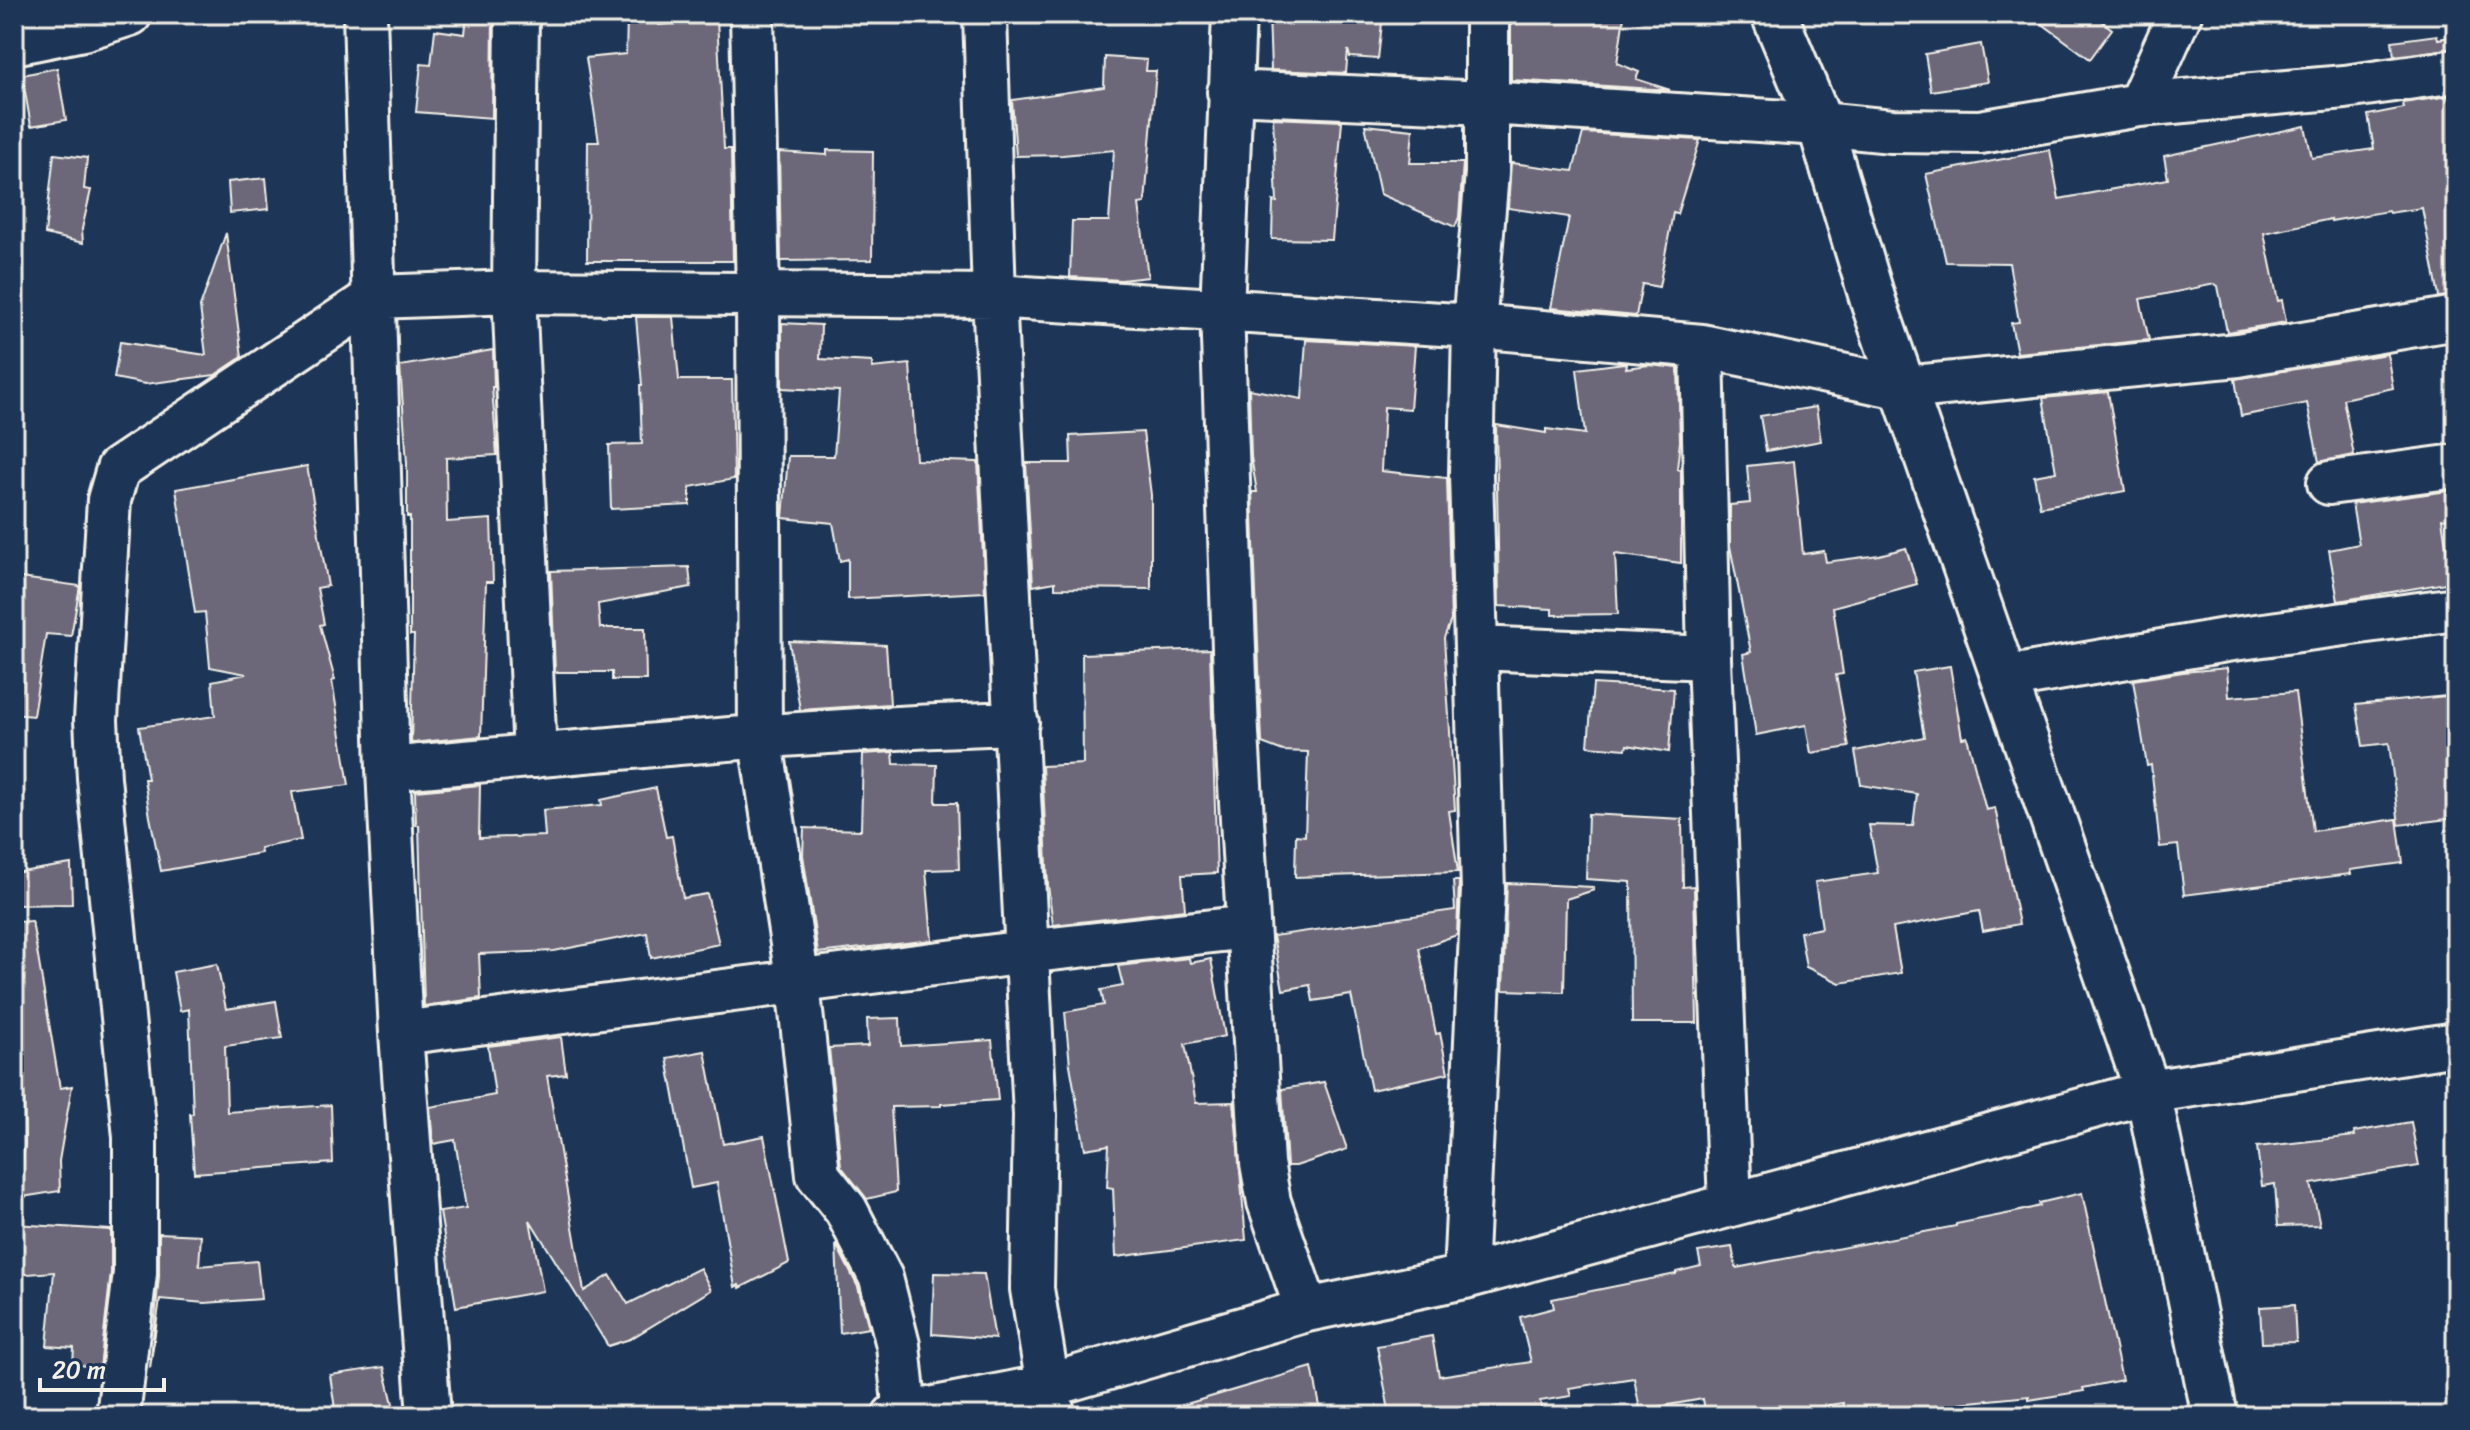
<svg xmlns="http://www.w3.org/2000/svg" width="2470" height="1430" viewBox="0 0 2470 1430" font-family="Sriracha,sans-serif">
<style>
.building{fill:#6c677a;stroke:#f4f1e8;stroke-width:2}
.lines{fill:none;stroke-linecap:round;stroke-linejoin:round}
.minor-casing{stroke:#f4f1e8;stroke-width:48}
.tertiary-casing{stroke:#f4f1e8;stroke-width:50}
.minor{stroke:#1d3557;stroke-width:42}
.tertiary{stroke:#1d3557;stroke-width:44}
</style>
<rect width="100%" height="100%" fill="#1d3557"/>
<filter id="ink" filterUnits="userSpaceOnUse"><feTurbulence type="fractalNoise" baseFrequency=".0125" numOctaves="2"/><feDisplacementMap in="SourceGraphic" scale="16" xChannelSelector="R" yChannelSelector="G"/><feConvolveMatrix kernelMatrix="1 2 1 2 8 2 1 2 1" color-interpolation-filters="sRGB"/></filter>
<g filter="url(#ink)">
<path class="building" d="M467 14H493L492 118 416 112 421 64 431 65 435 30 465 34Z
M1269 14 1303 18V14H1383L1378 59 1350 57 1348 50 1346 73 1271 70Z
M1511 14H1604L1624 17 1617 63 1639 72 1636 79 1670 90 1511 80Z
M2029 14H2092L2112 29 2090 59Z
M627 18 659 19V25L717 19 724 149H731L733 261H587L588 142H599L586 58 626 54Z
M2437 35 2438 39 2456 36V48L2394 56 2392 41Z
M1981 44 1988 82 1931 91 1925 54Z
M1105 57 1147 60 1146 71H1156L1145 203 1139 204 1148 277 1121 280 1070 277 1072 221H1109L1114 150 1063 155 1016 156 1012 100 1104 87Z
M57 68 66 120 31 126 22 75Z
M2456 95V295L2439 297 2422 208 2389 213 2388 211 2331 221V219L2264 233 2278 301 2282 300 2286 322 2227 332 2218 286 2215 284 2140 299 2149 340 2017 353 2011 323 2019 322 2009 263 1946 262 1926 174 2050 150 2059 199 2168 179 2164 156 2305 126 2312 158 2374 149 2368 115 2404 108 2403 103Z
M1273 118 1342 121 1332 240 1272 239 1273 201 1277 202Z
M1365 125 1413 130 1410 163H1463L1459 217 1455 227 1380 194Z
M1583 133 1700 140 1677 214 1673 213 1659 287 1642 284 1636 316 1551 308 1569 217 1508 208 1511 163 1573 171Z
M827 150 873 151 872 260 781 261 779 152 827 155Z
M54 154 87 158 84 189 91 190 82 229 83 243 45 234Z
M266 178 269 209 230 213 228 182Z
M226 233 242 357 215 375 145 384 114 378 120 342 206 355 200 307Z
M636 317H673L679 380H732L734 479 690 487V505L611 509 609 445 642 444 640 385H642Z
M782 323 821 325 820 359 872 362V368L910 364 916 460 978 462 985 592 848 599V559L840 561 833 523 783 518 788 456H834L839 391 782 388Z
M1306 340 1415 346 1410 409 1384 407 1381 471 1447 478 1451 620 1444 638 1455 810 1449 811 1458 872 1295 877 1296 835 1305 836 1308 752 1283 751 1262 743 1252 492H1257L1251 457 1249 389 1302 399Z
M493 350 494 387H492L497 455 446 458 447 522 491 519 493 582H486L481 736 411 743 414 635H410V517H407V463L400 366Z
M2387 354 2393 388 2343 399 2354 455 2319 462 2307 403 2241 416 2235 379Z
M1624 363 1627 364 1626 368 1649 365 1678 368 1680 441 1677 469 1681 470V563L1615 554 1618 614 1552 615V609L1499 606 1496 425 1546 433V429L1585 434 1577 369Z
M2108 392 2125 491 2040 507 2034 476 2056 472 2043 398Z
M1816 407 1821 441 1766 451 1760 416Z
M1143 432 1151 495V589L1055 588V582L1033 586 1026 463H1071L1070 436Z
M1794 461 1803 554 1824 551 1826 562 1879 555 1906 548 1917 584 1833 607 1843 674 1836 675 1849 747 1811 753 1806 725 1756 735 1743 654 1751 652 1730 546V505L1750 503 1747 466Z
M307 466 328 586 317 588 324 624 320 625 335 680 332 681 349 785 292 792 301 840 260 848 261 853 161 871 150 817 144 779H148L139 727 215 716 212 681 246 674 210 667 205 612 195 613 176 489Z
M2456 490V517L2442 519 2452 582 2338 601 2329 550 2359 544 2352 504Z
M689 567 691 587 598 604 600 628H645L646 680H612V672H555L551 571Z
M14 577 80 586 71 636 46 634 33 716 14 714Z
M789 641 886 645 890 704 800 710Z
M1210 649 1217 873 1182 875 1185 910 1053 925 1048 885 1042 766 1083 764 1082 654Z
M1950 666 1962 738 1967 737 1986 810 1995 808 2019 924 1983 931 1979 911 1893 928 1901 973 1840 983 1806 967 1800 932 1822 928 1815 882 1878 873 1869 825 1913 826 1917 794 1861 785 1855 751 1924 737 1913 672Z
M2227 668 2229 697 2295 692 2313 831 2397 819 2403 863 2350 870 2351 874 2184 895 2178 845 2160 847 2151 765 2147 766 2133 680 2183 672Z
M1593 684 1674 689 1669 752 1627 745 1626 749 1588 746Z
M2456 695V818L2399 825 2389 743 2363 746 2356 705Z
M893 752 894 764 937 765 936 803H957L959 869 926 870 932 940 818 953 803 855 804 828 861 830 863 754Z
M480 785 479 838 545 836 543 810 602 805 601 800 656 788 666 837 672 836 683 898 707 894 719 944 651 958 647 933 554 951 479 954 481 998 424 1006 419 825H416L415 791Z
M1588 814 1682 819 1683 887 1694 886 1697 1023H1632L1631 882 1586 879Z
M71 864 72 904 14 905V873Z
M1453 881H1459L1457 935 1419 948 1436 1034 1440 1033 1448 1073 1371 1090 1351 995 1313 1001 1310 985 1283 990 1273 936 1455 910Z
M1507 883 1593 887 1594 890 1566 899 1564 992 1503 990Z
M32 921 60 1088 72 1086 59 1161 60 1191 16 1198 25 1145 24 1096 14 1034V922Z
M1189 958 1190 963 1211 959 1225 1036 1185 1044 1196 1103 1234 1102 1246 1240 1116 1257 1113 1188 1107 1187 1109 1145 1085 1149 1070 1065 1065 1012 1104 1005 1101 990 1123 986 1118 966Z
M217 964 226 1009 276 1001 282 1038 225 1046 227 1112 331 1105 333 1163 194 1173 190 1114H193L189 1009 180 1011 173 972Z
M900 1018 901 1046 992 1040 998 1100 941 1104V1106L891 1107 896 1192 867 1199 841 1166 829 1048 868 1046 867 1019Z
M561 1037 566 1074 547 1076 584 1291 610 1275 628 1304 700 1268 711 1290 630 1339 608 1346 530 1220 543 1291 456 1307 440 1212 466 1208 455 1140 433 1144 430 1107 495 1095 488 1046Z
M705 1051 723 1144 764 1136 789 1263 740 1288 739 1285 735 1287 717 1183 691 1188 667 1058Z
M1324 1082 1347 1149 1296 1166H1287L1282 1089Z
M2411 1122 2419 1166 2311 1184 2320 1225 2278 1226 2275 1184 2262 1186 2257 1147 2355 1136 2354 1132Z
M2082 1193 2122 1380 2083 1388 2084 1391 2029 1400V1396L1960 1403 1962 1416H1905L1903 1407 1844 1416 1843 1403 1761 1416H1706L1703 1399 1640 1410 1634 1378 1569 1388 1571 1396 1540 1401 1543 1416H1390L1377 1346 1432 1336 1439 1376 1531 1362 1520 1317 1554 1308 1552 1299 1676 1274V1272L1701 1266 1698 1252 1732 1247 1736 1268 1956 1226V1224L2016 1212 2040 1206 2039 1203Z
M14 1224 111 1230V1272L100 1368 73 1364 74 1348 47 1346 54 1272 14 1275Z
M159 1233 201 1235 199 1266 257 1261 261 1299 205 1303 160 1299 150 1368 159 1276Z
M836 1244 858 1287 869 1328 840 1333Z
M934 1273 984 1274 995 1339 932 1334Z
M2294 1305 2296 1342 2262 1343 2260 1307Z
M384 1367 396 1416H336L330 1375Z
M1312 1367 1322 1416H1178L1176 1407Z"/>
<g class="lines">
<defs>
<path id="minor" d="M365 14 388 769 401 1033 429 1416
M517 14 514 292 535 756
M752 14 758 296 760 735 798 983 818 1175 846 1210 881 1278 898 1345 905 1413
M985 14 994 296 1035 1115 1032 1289 1053 1416
M1234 14 1222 311 1237 733 1262 1163 1269 1202 1307 1310
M14 43 83 29 130 14
M1229 92 1487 103 1820 124 1892 131 1980 132 2139 105 2345 87 2456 71
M2139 105 2180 14
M1702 346 1709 658 1730 1205
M2329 483 2456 466
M1477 648 1709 658
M2005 678 2226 640 2456 609
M388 769C598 750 807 729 1017 723
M401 1033 1025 952 1248 927
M1465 1277 1483 891 1471 474 1474 326 1487 173V14
M118 1416 135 1273V1137L99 778 96 720 109 500 118 469 375 297 514 292 994 296 1056 300 1474 326 1702 346 1904 388 2238 355 2456 318
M894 1416 1047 1386 1307 1310 1465 1277 2148 1092 2456 1044"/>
<path id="tertiary" d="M1774 14 1820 124 1874 304 2148 1092 2215 1416"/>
</defs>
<use href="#minor" class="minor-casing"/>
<use href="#tertiary" class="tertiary-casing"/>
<use href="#minor" class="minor"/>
<use href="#tertiary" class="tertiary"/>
</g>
</g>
<rect width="2470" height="1430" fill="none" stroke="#1d3557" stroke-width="48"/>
<rect x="24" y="24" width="2422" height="1382" fill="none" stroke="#f4f1e8" stroke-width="3" filter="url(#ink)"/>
<path d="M40 1378v12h124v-12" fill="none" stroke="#f4f1e8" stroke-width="4"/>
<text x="52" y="1378" font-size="24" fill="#f4f1e8" stroke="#1d3557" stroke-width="6" paint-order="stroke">20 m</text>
</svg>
